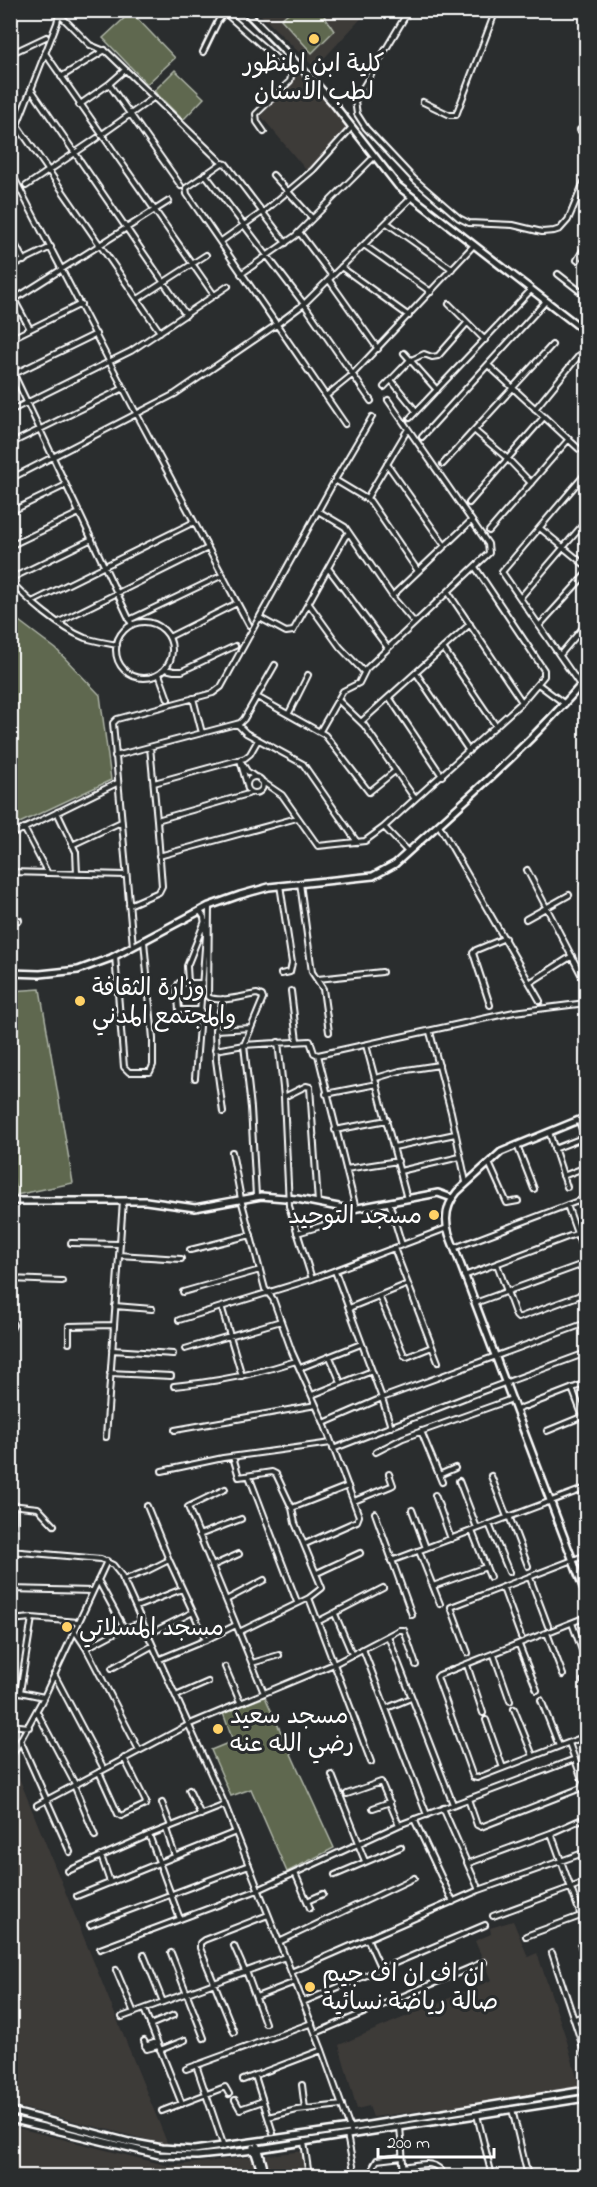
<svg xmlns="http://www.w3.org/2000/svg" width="597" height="2187" viewBox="0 0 597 2187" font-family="'Indie Flower','Playpen Sans Arabic',sans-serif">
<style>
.built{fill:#3e3b39}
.green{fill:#5e684f;stroke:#aeb4a7;stroke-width:1.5}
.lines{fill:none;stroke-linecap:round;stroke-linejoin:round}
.minor-casing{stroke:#fff;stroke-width:8}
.tertiary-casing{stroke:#fff;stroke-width:10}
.secondary-casing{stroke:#fff;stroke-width:10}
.minor{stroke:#2a2d2e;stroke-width:4}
.tertiary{stroke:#2a2d2e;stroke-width:5}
.secondary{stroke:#2a2d2e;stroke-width:5}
.poi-dot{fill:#ffd166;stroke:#2a2d2e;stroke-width:2}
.labels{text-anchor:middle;stroke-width:6;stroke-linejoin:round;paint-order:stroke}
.poi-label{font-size:24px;fill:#fff;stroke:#2a2d2e;text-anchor:start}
</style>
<rect width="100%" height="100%" fill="#2a2d2e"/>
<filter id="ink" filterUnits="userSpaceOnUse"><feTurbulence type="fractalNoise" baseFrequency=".0167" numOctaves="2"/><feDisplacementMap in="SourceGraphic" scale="12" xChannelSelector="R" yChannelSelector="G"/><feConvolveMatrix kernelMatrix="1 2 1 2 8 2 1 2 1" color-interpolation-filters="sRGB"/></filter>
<g filter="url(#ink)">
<path class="built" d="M257 11H368L315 68Z
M300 71 325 95 349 129 307 171 261 116Z
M17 1773 168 2145 11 2105 10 1783Z
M513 1921 528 1957 537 1953 566 2038 580 2089 373 2117 369 2106 357 2109 339 2045 492 1980 475 1941 491 1934 490 1928Z
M10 2126 169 2166 305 2151 308 2176H11Z"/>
<path class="green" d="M292 10 321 11 334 31 312 53 281 19Z
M131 12 175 58 147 84 103 38Z
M175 70 204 98 183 120 154 91Z
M11 615 56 649 100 695 111 780 11 827Z
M40 989 73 1183 16 1195 10 1156 11 991Z
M265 1697 334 1848 287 1872 251 1789 231 1796 211 1750 233 1741 223 1713Z"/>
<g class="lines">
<defs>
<path id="minor" d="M409 10 355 101 357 114 366 128 414 179 459 218 469 223 513 225 542 232 554 231 560 229 568 220 586 177
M225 13 292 72 290 81 256 114 257 122 264 132
M60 15 90 45 107 52 219 160
M203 52 218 21 227 10
M45 53 214 295
M10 54 46 37
M61 77 105 50
M109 84 181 186
M10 86 15 97
M31 89 186 315
M423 102 450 115H456L496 10
M79 105 109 84 125 70
M17 125 160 332
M580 130H586
M101 135 153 98
M10 143 57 23 60 10
M10 170 134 409 249 625
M205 174 304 304 371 401
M273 175 312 218
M26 186 97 138
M267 209 313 170 352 127
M387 223 452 269
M299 232 332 276
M10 235 24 261
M220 242 264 211
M286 243 226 164 222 163 186 188 187 194 345 424
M364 245 431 292
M577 260 586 245
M10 267 51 247
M341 267 409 316
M241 274 295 236 374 157
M558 274 586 296
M329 280 378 349
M10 292 30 329
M138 299 206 255
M10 302 169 201
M449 304 485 340
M10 339 81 304
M404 353 437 390
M488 365 579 449
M10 366 132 625
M10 376 96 334
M391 380 416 411
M384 387 409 361 424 354 432 357 438 356 467 323
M326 396 352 375 474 245
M535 409 586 347
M10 411 131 351 228 286
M410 418 531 290
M475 431 508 459 531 483
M422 437 546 301
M10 444 124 388
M387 464 445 546
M443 464 552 345
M10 479 175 394 276 325 304 304 411 198
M335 480 370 501 418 571
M367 498 408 429
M469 503 544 417
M318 511 345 527 395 600 415 623
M10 512 66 485
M541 529 586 566
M489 531 569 439
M10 546 79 513
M328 568 388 648
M10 579 92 539
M10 580C27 600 60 628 85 638 95 641 106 643 117 645
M448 592 522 702
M392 596 471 521
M520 598 586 521
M32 602 194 522
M309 604 340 647 364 672
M260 618 286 632 293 631 345 537 349 533
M129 620 223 575
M59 622 208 548
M116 650a28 28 0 1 1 56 0a28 28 0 1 1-56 0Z
M539 626 586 574
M169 637 237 603
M443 648 496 726
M560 655 586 624
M165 669 174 671H182L235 646
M416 673 469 751
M159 674 168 699
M538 684 565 704
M580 685 502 572 586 473
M257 697 325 735 369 792 395 771
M389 697 442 776
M193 698 202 733
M338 700 364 725 415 799
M289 713 308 675
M361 722 470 624
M237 724 246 733 303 764 357 842
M320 731 343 691 359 683 366 669 489 553 488 544 388 400
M150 747 157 820 248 794 250 792
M115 756 240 723 244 719 275 665
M240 760 247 785
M242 763 247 771 255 777
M247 785a8 8 0 1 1 16 0a8 8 0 1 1-16 0Z
M260 780 282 795 318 846 365 841 384 827 522 702 544 676V670L475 567
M154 783 245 758 250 754 258 740
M57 812 76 852 77 874
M439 825 540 1001
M384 827 408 852
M24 828 47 872
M11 835 117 783
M72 845 121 822
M159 856 297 818
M527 870 586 984
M10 872 126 875
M300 883 312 972 323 989 329 1032
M584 884 586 888
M280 885 292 963 290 972 281 974
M129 905 159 892 162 886 157 820
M209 906 208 997C221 1003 243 996 257 994L262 996 263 999 244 1045 251 1108 256 1196
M526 919 569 895
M10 922 19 920
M133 946 113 723 117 719 213 693 221 687 335 480 372 417
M115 956 124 1067 129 1072H150L153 1065V1039L144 941
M318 979 382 972
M531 982 572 956
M188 983 187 966 205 921
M291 991 297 1041
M223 999 215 1030 216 1060 223 1112
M584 1003 586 1058
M490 1005 473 953 476 950 505 938
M201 1010H179L177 987 179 983H203
M215 1030 251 1028
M430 1032 451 1112 466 1182
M278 1042 284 1097 289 1206 312 1279
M366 1045 407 1199
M215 1050 244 1045 310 1041 314 1053 318 1055 356 1209
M318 1055 514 1012 586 1003
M195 1078 206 935 204 917 200 911
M376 1078 400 1071 439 1065
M326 1094 377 1084
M284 1097 306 1086 310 1087 318 1203
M579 1121 586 1141
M335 1130 387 1120
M549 1132 567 1187
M517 1145 534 1189
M394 1147 455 1134
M554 1149 585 1137
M232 1152 241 1199 265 1289 273 1299 292 1352 324 1423 359 1516 357 1521 305 1544
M489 1163 507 1203 518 1201
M346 1169 398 1161
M400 1171 460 1157
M563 1176 586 1167
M389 1202 402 1245
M567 1205 586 1259
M297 1233 328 1224
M71 1243 119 1244
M394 1248 438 1362
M454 1248 586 1198
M190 1250 251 1235
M119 1255 181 1259
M497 1264 516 1316 518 1318 586 1293
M335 1271 382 1398 391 1427
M464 1276 586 1230
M10 1279 62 1281
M183 1292 260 1270
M379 1296 404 1355 407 1357 432 1347
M475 1303 586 1263
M115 1306 152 1309
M349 1308 408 1284
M222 1309 242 1376
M10 1319 13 1325 10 1331
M179 1320 312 1279 447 1228
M69 1343V1326L114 1325
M185 1349 281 1321
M112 1350 173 1354
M330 1357 341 1383
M300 1368 361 1344
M110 1373 171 1376
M174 1386C216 1382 256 1374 296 1361
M572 1388 583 1417
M312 1395 372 1371
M516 1410 586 1383
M324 1423 382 1398 586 1323
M175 1430 316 1405
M421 1431 442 1482
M547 1431 586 1415
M106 1437 123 1201
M333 1449 464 1398 586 1353
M376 1452 403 1438 512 1399
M233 1457 239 1477 272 1472 276 1474 292 1508 295 1523 322 1588 309 1598 239 1632
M162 1471 223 1458 331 1443
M439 1475 455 1468
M249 1476 297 1602
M491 1476 507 1517
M459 1481 477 1528
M225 1489 188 1507 264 1693
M435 1495 451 1539
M354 1501 391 1486 393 1485 389 1474
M10 1505 38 1508 54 1525
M147 1506 169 1560 206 1640
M292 1508 348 1486
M412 1510 426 1548
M375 1513 412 1615
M509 1516 528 1566
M489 1524 509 1572
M472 1531 490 1577
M199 1535 241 1519
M10 1551 101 1559 113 1565 121 1575 225 1805 322 2050 352 2134
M419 1551 440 1604
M11 1552 14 1505
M391 1561 586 1488
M212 1566 239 1554
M317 1573 360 1553
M530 1578 548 1626
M98 1580 124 1628
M123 1580 147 1571 169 1560
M433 1586 486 1567
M503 1588 521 1637
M10 1589 92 1591
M309 1598 371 1762
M226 1600 264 1580
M136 1607 182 1589
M335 1614 352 1654
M586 1617 439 1675 437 1677 473 1777 477 1778 586 1736
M10 1620 32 1618 78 1622
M319 1621 383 1588
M572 1623 586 1661
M74 1630 86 1648 139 1750
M547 1633 563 1675
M147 1635 193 1612
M388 1636 453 1804
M519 1645 537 1690
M86 1648 124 1628 141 1623
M363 1649 427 1815
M468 1653 451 1607 586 1555
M494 1655 510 1701
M160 1659 206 1640 236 1625
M252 1663 279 1655
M467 1665 483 1713
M225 1667 240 1702
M112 1668 152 1646
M54 1674 104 1769
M583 1681 586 1680
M10 1690 44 1697
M20 1692 32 1618
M176 1696 208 1682
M541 1700 559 1746
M387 1708 411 1698
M514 1709 533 1756
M37 1712 75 1784
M486 1720 503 1768
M10 1725 29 1727
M21 1742 70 1852
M10 1759 44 1697 107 1561
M99 1772 118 1814 121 1816 145 1805 146 1802 124 1758
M332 1775 359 1843
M74 1785 95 1836
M189 1790 201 1815
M347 1794 381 1782 399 1825
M468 1799 477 1825 481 1827 581 1788 583 1782 569 1743
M162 1803 171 1826
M37 1805 190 1724 334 1664 399 1630H404L416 1665
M373 1808 390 1802
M443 1808 479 1890
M414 1819 453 1902
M166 1829 175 1856
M551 1833 580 1820
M149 1835 180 1919
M358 1844 365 1861
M101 1856 110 1882
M469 1863 551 1833 581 1916
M68 1871 149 1835 225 1805
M295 1873 310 1908
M335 1875 401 1847
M77 1896 236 1832
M307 1901 323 1894
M493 1916 586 1882
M90 1925 249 1865
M526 1936 586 1914
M367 1938 381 1969
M279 1942 414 1878
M234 1946 245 1971
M581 1946 586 1962
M100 1949 258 1890 399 1825 575 1759
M171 1953 204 2038
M552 1953 586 2056
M144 1955 163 2002
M116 1970 134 2013
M246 1971 265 2023
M291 1972 479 1890 586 1852
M256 1997 295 1982
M303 2002 485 1925
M144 2009 182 2104
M122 2017 285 1957
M575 2019 586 2015
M150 2025 174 2015
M234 2032 200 1948V1943L204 1940 268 1915
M316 2033 484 1962
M144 2041 147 2049 158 2046
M145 2046 154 2043
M160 2050 185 2040
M196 2065 224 2147
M186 2069 312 2023
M255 2076 273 2133
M243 2080 322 2050
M302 2085 305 2109
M235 2100 240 2109 263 2101
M512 2109 527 2172
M162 2111 225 2087 229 2094
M477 2115 492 2176
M268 2117 297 2110 342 2105
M400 2127 404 2174
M347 2135 355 2176
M304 2142 309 2176
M403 2167C419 2165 437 2158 444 2176
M375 2176 374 2165 377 2160 402 2157
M564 2176 563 2174 586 2171"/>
<path id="tertiary" d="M10 973 40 974 78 970 111 958 209 906 240 895 269 887 373 876 395 864C461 804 529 746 586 679
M586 1117 501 1152 457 1192C447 1204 444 1219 449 1234L586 1595
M10 1201H146L195 1208 261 1196 297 1199 349 1209
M347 1210 438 1193 452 1198
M10 2111 129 2142 162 2148 194 2150 350 2128 586 2090
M10 2119 159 2155 197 2156 246 2151 586 2098
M258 2146 266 2176
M253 2147 259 2165 264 2168"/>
<path id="secondary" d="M244 10 311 78 333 103 398 186 586 332"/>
</defs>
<use href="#minor" class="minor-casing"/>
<use href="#tertiary" class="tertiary-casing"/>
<use href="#secondary" class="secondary-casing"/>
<use href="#minor" class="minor"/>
<use href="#tertiary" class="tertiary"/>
<use href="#secondary" class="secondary"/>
</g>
</g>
<g class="poi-dot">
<circle cx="314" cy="39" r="6"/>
<circle cx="80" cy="1001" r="6"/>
<circle cx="434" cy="1215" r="6"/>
<circle cx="67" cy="1627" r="6"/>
<circle cx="218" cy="1729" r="6"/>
<circle cx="310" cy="1987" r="6"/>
</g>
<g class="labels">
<g class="poi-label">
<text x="314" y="71" text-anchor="middle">كلية ابن المنظور<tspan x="314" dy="28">لطب الأسنان</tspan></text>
<text x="92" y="995">وزارة الثقافة<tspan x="92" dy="28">والمجتمع المدني</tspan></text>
<text x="422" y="1223" text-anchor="end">مسجد التوحيد</text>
<text x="79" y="1635">مسجد المسلاتي</text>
<text x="230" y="1723">مسجد سعيد<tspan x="230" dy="28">رضي الله عنه</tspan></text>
<text x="322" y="1981">ان اف ان اف جيم<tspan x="322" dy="28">صالة رياضة نسائية</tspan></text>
</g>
</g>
<rect width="597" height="2187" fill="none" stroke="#2a2d2e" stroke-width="36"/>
<rect x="18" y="18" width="561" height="2151" fill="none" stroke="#fff" stroke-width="2" filter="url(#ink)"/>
<path d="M378 2148v9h116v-9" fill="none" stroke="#ffffff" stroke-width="3"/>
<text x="387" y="2148" font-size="18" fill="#ffffff" stroke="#2a2d2e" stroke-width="4.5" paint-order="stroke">200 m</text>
</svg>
